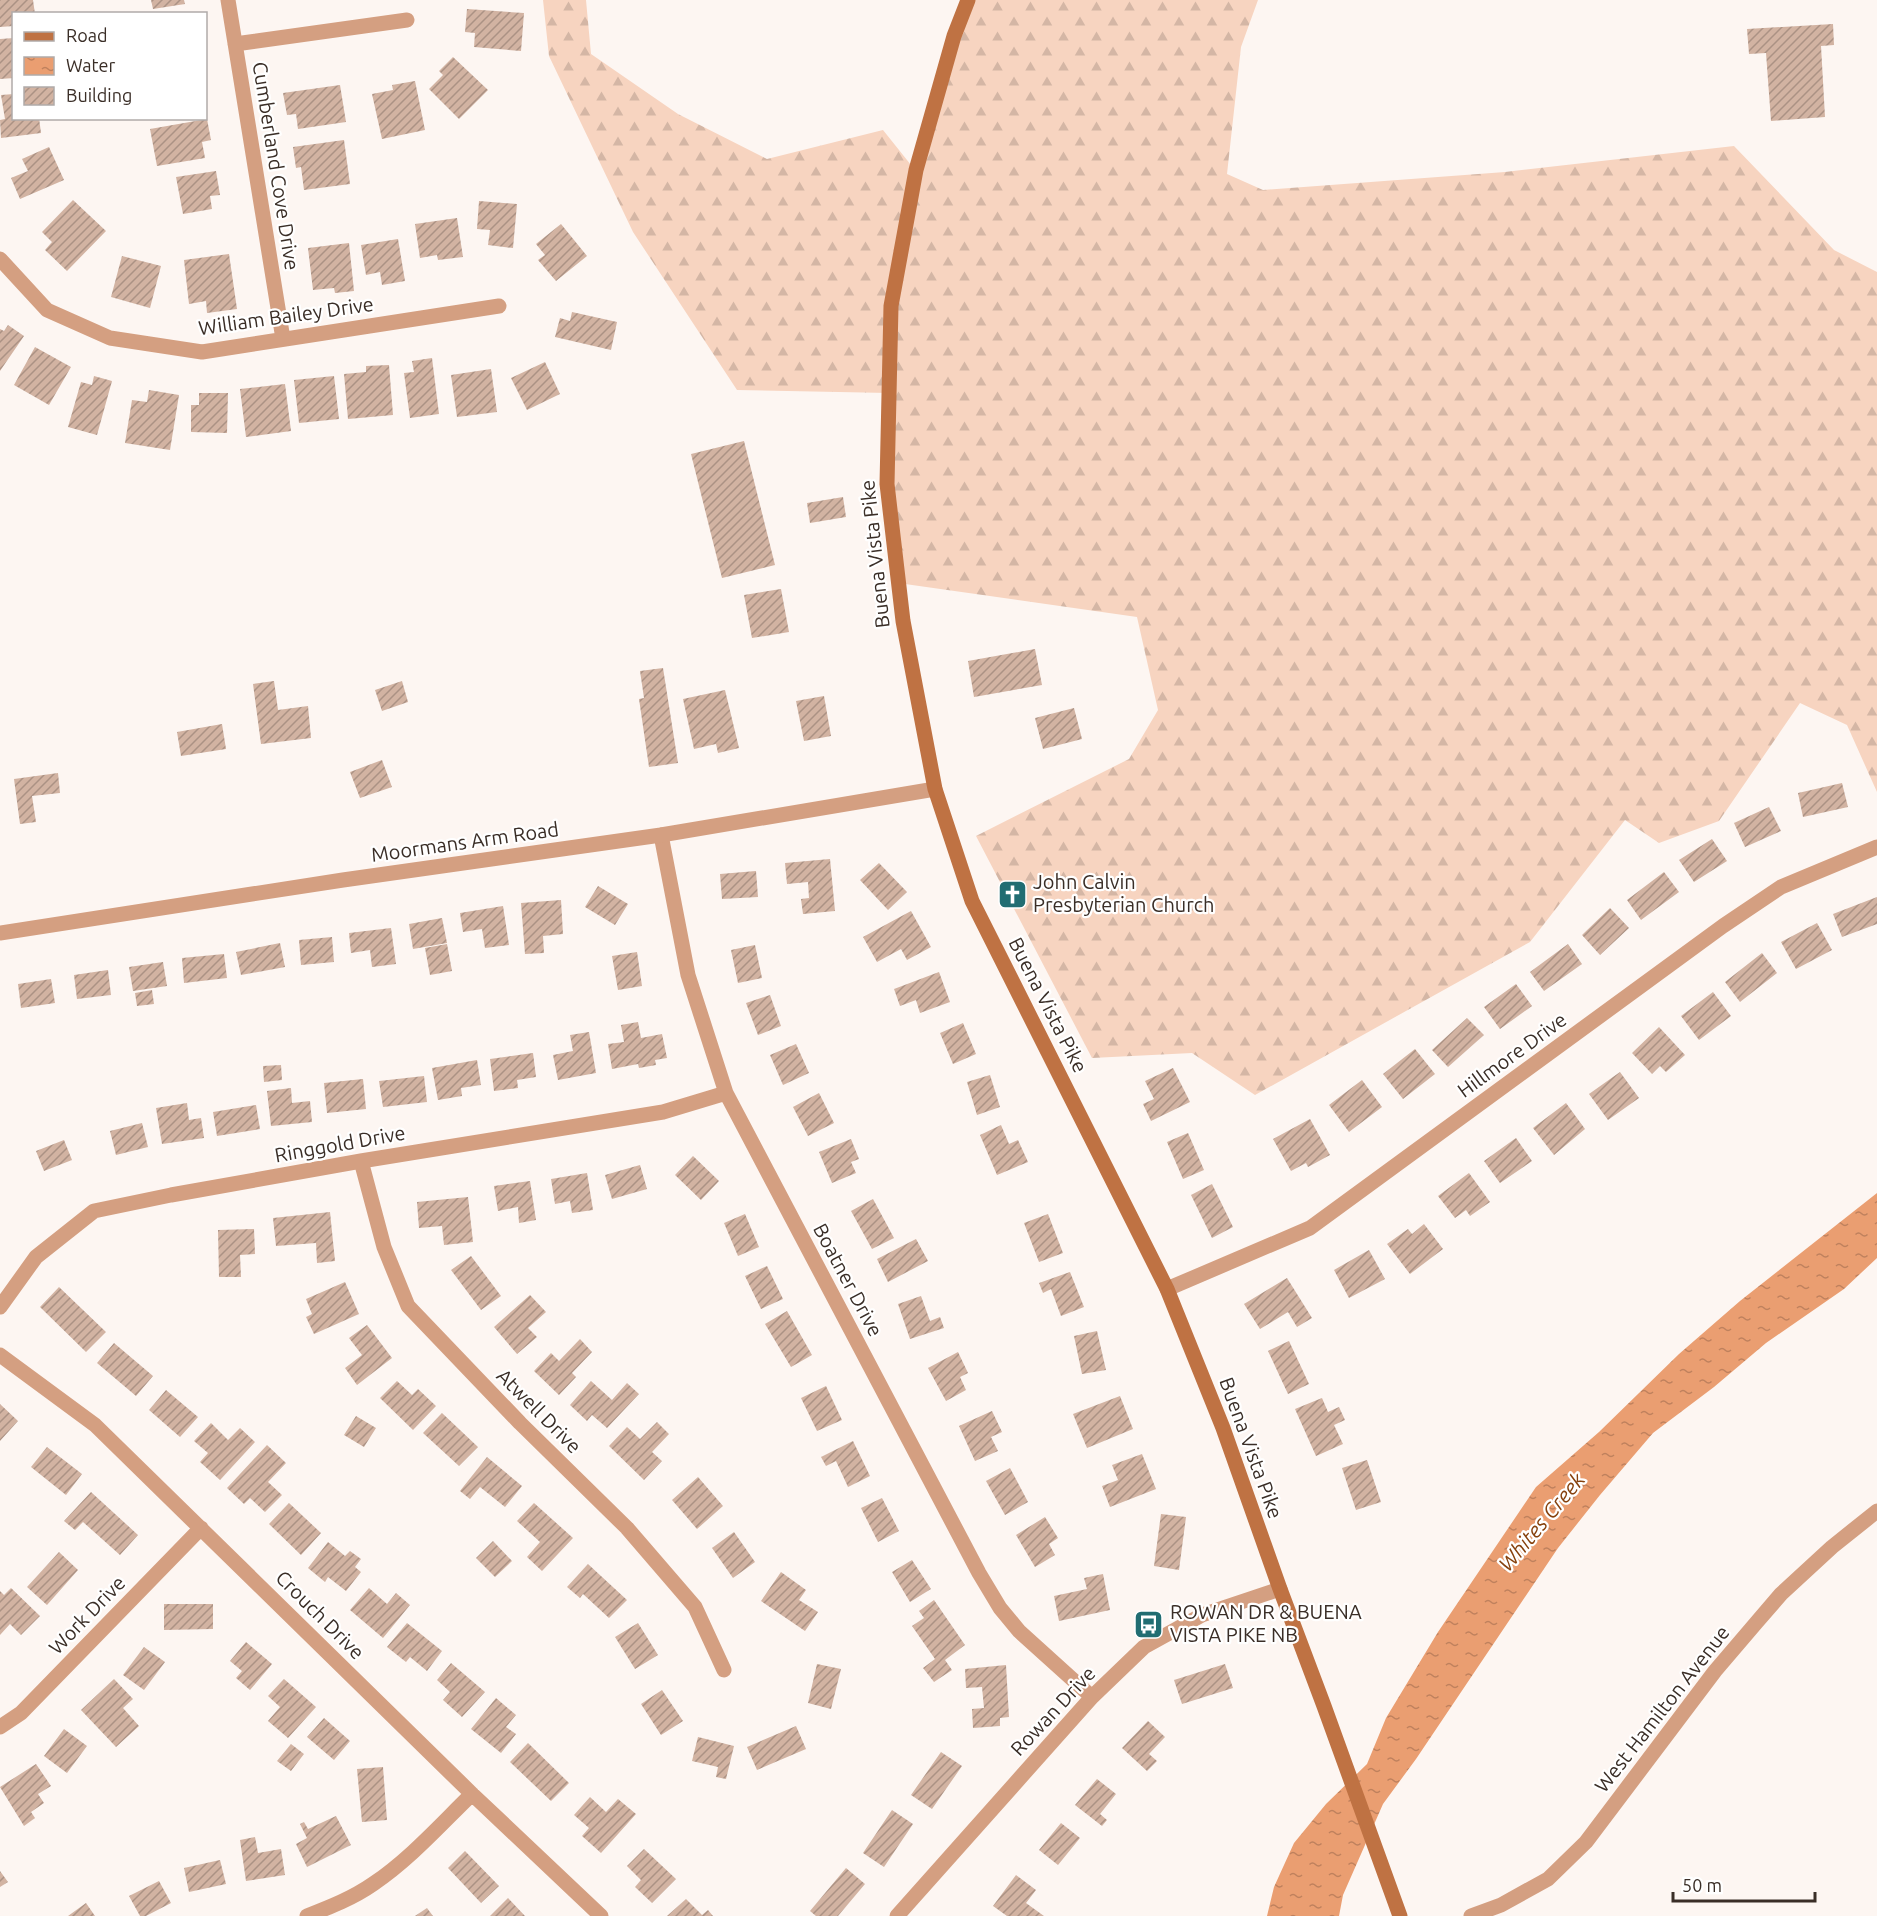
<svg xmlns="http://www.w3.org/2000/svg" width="1877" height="1916" viewBox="0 0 1877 1916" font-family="Ubuntu,sans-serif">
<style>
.forest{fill:url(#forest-firs)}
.water{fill:url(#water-ripples)}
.building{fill:url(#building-hatch)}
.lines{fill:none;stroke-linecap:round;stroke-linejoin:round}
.minor{stroke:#d49f81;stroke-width:15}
.tertiary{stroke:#d49f81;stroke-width:15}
.secondary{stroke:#bf7243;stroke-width:15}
.labels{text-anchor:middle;stroke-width:4.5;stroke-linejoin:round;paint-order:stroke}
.street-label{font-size:20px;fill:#3a2e27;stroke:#fff}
.poi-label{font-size:20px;fill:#3a2e27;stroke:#fff;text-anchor:start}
.water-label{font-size:21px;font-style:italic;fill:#86410d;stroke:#fff}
</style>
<defs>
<pattern id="forest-firs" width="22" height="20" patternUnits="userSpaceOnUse" patternTransform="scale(1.5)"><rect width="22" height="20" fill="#f7d4c0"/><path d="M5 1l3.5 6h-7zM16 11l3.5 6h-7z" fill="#d4b6a5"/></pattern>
<pattern id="water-ripples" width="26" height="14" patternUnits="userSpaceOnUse" patternTransform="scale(1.5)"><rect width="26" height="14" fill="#ea9e71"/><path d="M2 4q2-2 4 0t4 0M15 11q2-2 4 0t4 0" fill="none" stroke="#bf815d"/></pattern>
<pattern id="building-hatch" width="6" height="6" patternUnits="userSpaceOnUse" patternTransform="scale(1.5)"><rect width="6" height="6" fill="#d2b3a2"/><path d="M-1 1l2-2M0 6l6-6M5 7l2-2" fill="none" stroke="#ab9284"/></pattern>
</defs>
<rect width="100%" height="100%" fill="#fdf6f2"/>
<path class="forest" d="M543 0H586L591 54 678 114 767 159 883 130 915 170 968 0H1258L1241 47 1227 174 1263 190 1505 172 1734 146 1834 250 1877 272V792L1847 725 1800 703 1719 821 1659 843 1625 820 1530 942 1255 1095 1192 1053 1092 1058 976 836 1129 759 1158 710 1137 617 898 583 889 393 737 390 633 232 549 56Z"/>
<path class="water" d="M1877 1193V1258L1844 1289 1766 1343 1714 1387 1653 1433 1600 1495 1558 1548 1416 1759 1383 1804 1343 1895 1339 1916H1267L1274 1887 1294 1843 1326 1804 1367 1764 1386 1718 1438 1632 1536 1487 1599 1432 1679 1354 1740 1301Z"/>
<path class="building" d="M0 0H33L35 14H14V26L0 27Z
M151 0H184L185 4 153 9Z
M467 9 524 13 521 51 474 47 475 33 465 32Z
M1833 24 1834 45 1821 46 1825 117 1771 121 1766 53 1749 54 1747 29Z
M14 38V78L0 79V39Z
M453 57 488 90 459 119 429 89 443 75 439 71Z
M415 81 425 130 382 139 372 94 393 90 392 85Z
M340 85 346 122 298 129 296 114 287 115 283 93Z
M14 94V118H39L41 133 1 138 0 120 5 119 1 95Z
M207 119 211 140 202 142 205 158 157 166 150 129Z
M344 140 350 184 304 190 301 167 296 168 293 147Z
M49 147 64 180 20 199 11 178 28 171 22 159Z
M216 171 220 195 210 196 212 209 183 214 176 177Z
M73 200 106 231 67 271 45 250 52 242 42 232Z
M479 201 517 204 513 248 488 245 490 230 477 229Z
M457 218 463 257 438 260 437 255 420 258 415 224Z
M561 224 587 256 556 281 538 260 545 255 536 244Z
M398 239 405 281 382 285 380 272 366 275 361 245Z
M349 243 354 291 335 293 334 288 313 290 308 248Z
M229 254 237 309 207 313 206 301 189 304 184 260Z
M122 256 161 266 150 308 111 297Z
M572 312 617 322 611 350 555 337 560 318 570 321Z
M8 325 24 336 0 371V329L4 331Z
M35 347 71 367 49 405 14 385Z
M432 358 439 414 410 418 404 373 414 372 412 361Z
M545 362 560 394 527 410 511 378Z
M389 365 393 415 348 419 344 374 366 372V366Z
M491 369 497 412 457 417 451 375Z
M94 376 112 381 97 435 68 427 81 382 92 385Z
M334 376 339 419 299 423 294 380Z
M285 384 291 431 246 437 240 389Z
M149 390 179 395 170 450 125 443 132 400 147 402Z
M199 393H228L227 433 191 432V405H199Z
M744 441 775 565 722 578 691 454Z
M843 497 846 517 810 523 807 503Z
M781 589 789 632 752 638 744 595Z
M1035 649 1042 685 974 697 968 661Z
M663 668 678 763 649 767 639 699 644 698 640 671Z
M274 681 278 710 308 706 311 738 261 744 253 684Z
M402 681 408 702 382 711 375 690Z
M725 690 739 748 718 753 716 744 694 749 683 699Z
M824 696 831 736 804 741 796 701Z
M1074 708 1082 739 1043 749 1035 718Z
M222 724 226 749 181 756 177 732Z
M382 760 392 787 360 798 350 772Z
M58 773 60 793 32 796 36 822 20 824 14 779Z
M1842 783 1848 807 1803 817 1798 793Z
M1769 807 1781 831 1745 847 1734 823Z
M1712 839 1727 861 1694 882 1679 860Z
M830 859 835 911 803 914 801 899 809 898 808 882 787 884 785 863Z
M879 863 907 892 888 910 860 880Z
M756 871 758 897 722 899 720 874Z
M1664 872 1679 892 1641 920 1627 900Z
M598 886 628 904 615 925 585 907Z
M1877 897V924L1842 937 1833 914Z
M561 900 563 934 543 936 544 953 525 954 521 903Z
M503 906 509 945 485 948 482 929 463 932 460 913Z
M1610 908 1629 928 1600 955 1582 935Z
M911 911 931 947 907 960 901 949 877 962 863 937Z
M442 918 447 943 413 949 409 924Z
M1817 923 1832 950 1796 969 1781 942Z
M391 928 396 964 372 967 370 950 351 953 349 933Z
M332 937 334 962 301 965 299 940Z
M280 943 285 967 241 975 236 952Z
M447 944 452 971 430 975 425 948Z
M1568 944 1582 964 1544 991 1530 972Z
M755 945 762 978 738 983 731 950Z
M637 952 642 986 618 990 612 956Z
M1762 953 1777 973 1740 1002 1725 982Z
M224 954 227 978 184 983 182 958Z
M163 962 167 986 133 991 129 967Z
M108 970 111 995 77 999 74 975Z
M939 972 950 1002 920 1013 916 1000 900 1006 894 989Z
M51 979 55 1003 21 1008 18 984Z
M1516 984 1532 1006 1500 1029 1484 1007Z
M152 990 154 1004 137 1006 135 993Z
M1713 992 1731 1016 1699 1040 1681 1016Z
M770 995 781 1026 758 1035 746 1003Z
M1467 1018 1484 1035 1448 1067 1432 1050Z
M638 1022 641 1038 662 1034 667 1058 655 1060 656 1065 639 1068 638 1064 612 1069 608 1044 624 1042 621 1025Z
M963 1023 976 1054 953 1064 940 1033Z
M1659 1027 1685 1055 1666 1072 1660 1066 1652 1074 1632 1053Z
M589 1032 596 1073 558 1080 553 1055 573 1051 570 1035Z
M796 1044 809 1073 783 1085 770 1055Z
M1415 1049 1435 1074 1403 1099 1383 1074Z
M533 1053 536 1077 517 1080 518 1088 494 1091 490 1059Z
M477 1060 481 1085 461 1088 462 1096 438 1100 432 1068Z
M281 1065 282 1080 264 1082 263 1066Z
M1173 1068 1190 1102 1151 1121 1143 1104 1154 1099 1145 1081Z
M1620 1072 1639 1098 1608 1120 1589 1094Z
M990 1075 1000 1107 977 1115 967 1082Z
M424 1076 427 1102 383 1107 379 1081Z
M363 1079 366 1109 327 1113 324 1083Z
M1362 1080 1382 1107 1349 1132 1329 1105Z
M291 1088 292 1103 310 1101 312 1122 271 1126 267 1091Z
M819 1093 834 1123 808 1136 793 1107Z
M187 1103 189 1120 201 1118 204 1138 162 1144 156 1108Z
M1566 1103 1585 1129 1554 1155 1533 1128Z
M256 1105 260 1129 217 1136 213 1112Z
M1310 1119 1330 1155 1308 1167 1306 1163 1291 1171 1273 1139Z
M142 1123 148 1147 116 1155 110 1131Z
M1001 1125 1009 1144 1018 1140 1028 1162 997 1175 980 1135Z
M1188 1133 1204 1170 1183 1179 1167 1142Z
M1516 1138 1532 1161 1500 1183 1484 1161Z
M851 1139 859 1159 851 1162 856 1173 832 1183 819 1152Z
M64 1140 72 1160 44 1171 36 1151Z
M693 1156 719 1181 701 1200 675 1175Z
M640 1165 647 1189 612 1199 605 1175Z
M587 1173 593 1210 572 1213 570 1201 555 1204 551 1179Z
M1469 1173 1490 1202 1470 1216 1466 1210 1455 1218 1438 1196Z
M530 1181 536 1220 519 1223 518 1207 498 1211 494 1186Z
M1212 1184 1233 1227 1212 1238 1191 1195Z
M468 1197 473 1242 444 1245 442 1226 419 1228 417 1202Z
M873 1199 894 1238 872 1249 851 1211Z
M330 1212 335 1261 317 1263 316 1243 276 1246 273 1218Z
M745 1214 759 1247 738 1256 724 1223Z
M1048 1214 1063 1253 1039 1262 1024 1223Z
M1424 1224 1443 1249 1410 1274 1387 1244 1408 1229 1412 1234Z
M254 1229 255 1254 240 1255 241 1277H219L218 1230Z
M916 1239 928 1261 888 1282 877 1259Z
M1369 1250 1385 1279 1349 1298 1334 1270Z
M471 1256 501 1296 481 1310 451 1270Z
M767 1266 783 1299 761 1309 745 1276Z
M1070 1272 1084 1307 1061 1316 1051 1289 1043 1293 1039 1283Z
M1287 1278 1312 1318 1297 1327 1288 1312 1260 1329 1244 1304Z
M345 1282 359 1314 314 1334 306 1317 312 1314 306 1299Z
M59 1287 106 1332 86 1352 40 1307Z
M530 1295 546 1312 528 1328 537 1337 517 1354 494 1327Z
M921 1296 930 1321 940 1317 944 1328 910 1339 898 1304Z
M787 1311 812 1355 791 1367 765 1324Z
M367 1325 392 1358 357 1385 345 1368 362 1355 349 1338Z
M1097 1331 1106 1370 1082 1374 1074 1336Z
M580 1339 592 1352 572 1373 576 1377 559 1395 534 1371 551 1353 559 1361Z
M1289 1341 1309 1384 1288 1394 1268 1351Z
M114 1343 153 1376 136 1396 97 1363Z
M958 1352 968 1373 960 1377 966 1390 946 1401 928 1368Z
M397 1381 412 1395 418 1389 436 1406 413 1430 380 1398Z
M591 1381 612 1400 627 1383 639 1394 607 1428 592 1415 587 1421 570 1405Z
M826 1386 842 1420 817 1431 801 1398Z
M166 1390 198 1417 180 1437 149 1410Z
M1120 1396 1133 1429 1087 1448 1073 1414Z
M1322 1398 1328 1412 1339 1407 1345 1420 1334 1425 1343 1444 1316 1456 1295 1409Z
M0 1404 18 1421 0 1441Z
M992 1411 1002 1432 991 1437 998 1451 975 1461 959 1426Z
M442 1413 478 1447 459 1466 423 1433Z
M356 1416 376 1428 364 1447 344 1435Z
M657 1422 669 1434 652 1452 662 1461 644 1480 609 1446 627 1427 640 1439Z
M211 1423 228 1440 240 1428 255 1442 220 1480 200 1462 208 1453 194 1441Z
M853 1441 870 1476 848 1487 836 1461 826 1466 821 1457Z
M267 1445 286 1463 268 1482 282 1495 265 1512 250 1498 244 1504 227 1488Z
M47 1447 82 1474 66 1495 31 1467Z
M1142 1454 1156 1489 1110 1507 1102 1486 1118 1480 1112 1465Z
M487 1457 522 1486 505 1507 480 1487 470 1499 460 1491Z
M1367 1460 1381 1502 1356 1510 1342 1468Z
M1010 1468 1028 1502 1005 1515 986 1481Z
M698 1477 723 1506 697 1529 672 1500Z
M91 1492 138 1535 120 1555 83 1522 75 1530 64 1521Z
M882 1498 899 1531 878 1542 861 1508Z
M289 1503 321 1533 301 1555 269 1524Z
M534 1503 573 1538 542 1571 527 1557 540 1542 517 1521Z
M1161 1514 1186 1517 1179 1570 1154 1566Z
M1045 1517 1058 1538 1049 1544 1055 1555 1035 1567 1016 1535Z
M734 1532 755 1562 733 1578 712 1548Z
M493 1541 512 1561 495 1577 476 1558Z
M328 1542 345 1556 350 1551 361 1559 355 1567 361 1572 346 1591 328 1577 325 1582 308 1568Z
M59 1552 78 1570 47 1605 27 1587Z
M912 1560 931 1589 910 1602 892 1572Z
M588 1564 627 1600 609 1618 583 1594 580 1598 567 1587Z
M781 1572 806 1590 799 1600 818 1612 805 1631 761 1601Z
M1103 1574 1110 1610 1059 1621 1054 1596 1087 1589 1084 1578Z
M11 1588 40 1616 21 1635 10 1624 0 1635V1591L4 1595Z
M369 1588 387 1604 396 1593 410 1605 383 1638 350 1610Z
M934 1600 965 1645 945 1660 952 1670 934 1682 923 1668 935 1659 912 1626 924 1618 919 1611Z
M164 1604H213V1629L164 1630Z
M407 1623 442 1651 427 1671 410 1657 406 1662 387 1647Z
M638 1623 658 1655 635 1669 615 1637Z
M246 1642 272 1664 250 1690 236 1678 242 1671 230 1661Z
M144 1647 165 1662 144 1690 123 1675Z
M451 1663 485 1692 462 1717 443 1700 450 1692 437 1680Z
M817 1664 841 1669 831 1709 808 1703Z
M1225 1664 1233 1688 1182 1704 1174 1680Z
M1006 1665 1009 1717 1000 1718V1726L973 1728 972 1709 984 1708 982 1687 966 1688 965 1669Z
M114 1679 133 1699 123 1708 139 1726 116 1747 81 1710Z
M284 1679 316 1707 288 1738 268 1721 280 1707 268 1696Z
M662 1690 683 1721 661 1735 641 1704Z
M496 1698 516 1715 506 1727 516 1734 501 1753 471 1729Z
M324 1718 350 1741 334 1760 307 1737Z
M1148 1721 1165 1737 1149 1754 1157 1761 1147 1771 1122 1748Z
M796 1726 806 1749 757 1770 747 1747Z
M64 1729 87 1746 67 1773 44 1756Z
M698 1737 734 1746 726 1779 716 1777 718 1767 692 1761Z
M528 1743 569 1783 551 1801 510 1762Z
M291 1744 304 1754 291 1771 277 1761Z
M941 1752 962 1766 932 1809 911 1795Z
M36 1764 51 1786 38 1794 44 1803 31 1812 35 1818 24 1826 0 1787Z
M383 1767 387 1820 362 1822 357 1769Z
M1097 1779 1116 1794 1100 1814 1107 1820 1102 1826 1075 1805Z
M590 1797 606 1812 618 1799 636 1814 601 1853 582 1836 589 1828 574 1815Z
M892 1810 913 1824 884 1867 863 1853Z
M336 1816 351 1845 307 1867 296 1844 307 1838 300 1824 304 1822 308 1829Z
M1061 1823 1080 1838 1058 1865 1039 1850Z
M255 1837 258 1853 281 1849 285 1875 246 1881 240 1840Z
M644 1849 676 1879 652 1903 635 1887 641 1880 627 1866Z
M465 1851 499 1886 481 1903 448 1868Z
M220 1860 226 1884 189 1892 184 1868Z
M846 1868 865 1884 838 1916H816L810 1911Z
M0 1871 8 1882 0 1887Z
M1016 1875 1036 1890 1026 1903 1044 1916H1007L993 1906Z
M159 1881 171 1903 146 1916H140L129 1896Z
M508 1898 525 1916H490Z
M686 1899 702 1915 708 1910 713 1916H667Z
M86 1903 95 1916H68Z
M427 1908 433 1916H415Z"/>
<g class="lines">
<path class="minor" d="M228 0 283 339
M235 44 407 20
M0 259 47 310 110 338 202 352 499 306
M661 835 688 975 726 1093 979 1573 1000 1608 1019 1631 1092 1697
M361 1161 384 1247 408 1306 520 1423 627 1528 695 1607 724 1670
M1167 1289 1310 1228 1723 926 1781 887 1877 847
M0 1307 36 1257 94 1211 171 1195 361 1161 663 1112 726 1093
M0 1355 95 1425 472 1794 601 1916
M0 1727 21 1713 201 1528
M307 1916C330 1907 353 1898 373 1884 410 1859 440 1825 472 1794
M897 1916 1092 1697 1144 1647 1202 1615 1280 1589"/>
<path class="tertiary" d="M0 933 343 880 661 835 935 789
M1471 1916 1501 1905 1548 1879 1586 1842 1715 1671 1756 1623 1781 1594 1832 1547 1877 1511"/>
<path class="secondary" d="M968 0 954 36 916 170 891 306 887 484 903 621 935 789 972 901 1167 1289 1223 1428 1280 1589 1324 1706 1400 1916"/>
</g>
<defs>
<symbol id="church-square" viewBox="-11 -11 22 22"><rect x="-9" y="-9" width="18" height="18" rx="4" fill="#216d72" stroke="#fff"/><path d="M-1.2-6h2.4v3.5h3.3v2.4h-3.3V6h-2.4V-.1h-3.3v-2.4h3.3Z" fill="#fff"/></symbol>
<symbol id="bus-square" viewBox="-11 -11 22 22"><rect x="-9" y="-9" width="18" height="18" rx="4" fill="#216d72" stroke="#fff"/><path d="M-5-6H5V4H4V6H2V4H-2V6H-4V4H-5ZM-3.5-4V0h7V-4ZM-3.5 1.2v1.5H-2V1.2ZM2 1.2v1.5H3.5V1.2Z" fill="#fff"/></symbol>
</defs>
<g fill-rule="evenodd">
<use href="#church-square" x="996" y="878" width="33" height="33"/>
<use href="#bus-square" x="1132" y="1608" width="33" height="33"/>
</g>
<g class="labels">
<g class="street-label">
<text transform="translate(276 166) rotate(81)" y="7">Cumberland Cove Drive</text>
<text transform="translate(286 316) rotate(-8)" y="7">William Bailey Drive</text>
<text transform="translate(875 554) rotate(-96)" y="7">Buena Vista Pike</text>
<text transform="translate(465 842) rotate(-8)" y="7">Moormans Arm Road</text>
<text transform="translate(1048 1005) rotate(63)" y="7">Buena Vista Pike</text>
<text transform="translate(1512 1055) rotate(-36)" y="7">Hillmore Drive</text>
<text transform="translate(340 1144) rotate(-10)" y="7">Ringgold Drive</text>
<text transform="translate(848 1280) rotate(62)" y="7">Boatner Drive</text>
<text transform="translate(539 1411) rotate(45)" y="7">Atwell Drive</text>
<text transform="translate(1251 1448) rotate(70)" y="7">Buena Vista Pike</text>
<text transform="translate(87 1615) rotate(-46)" y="7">Work Drive</text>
<text transform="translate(320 1615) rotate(45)" y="7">Crouch Drive</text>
<text transform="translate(1662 1709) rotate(-52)" y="7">West Hamilton Avenue</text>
<text transform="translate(1053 1711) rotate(-47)" y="7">Rowan Drive</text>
</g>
<g class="poi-label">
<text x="1033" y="889">John Calvin<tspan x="1033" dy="23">Presbyterian Church</tspan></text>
<text x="1170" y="1619">ROWAN DR &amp; BUENA<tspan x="1170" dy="23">VISTA PIKE NB</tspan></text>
</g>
<g class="water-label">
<text transform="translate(1542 1522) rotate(-50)" y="7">Whites Creek</text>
</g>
</g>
<rect x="12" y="12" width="195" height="108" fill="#ffffff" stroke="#b0aba9" stroke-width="1.5"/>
<rect x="24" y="32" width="30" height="9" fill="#bf7243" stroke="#b0aba9" stroke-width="1.5"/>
<text x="66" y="42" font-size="18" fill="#3a2e27">Road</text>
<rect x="24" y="57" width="30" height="18" fill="url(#water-ripples)" stroke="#b0aba9" stroke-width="1.5"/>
<text x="66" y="72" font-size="18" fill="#3a2e27">Water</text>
<rect x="24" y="87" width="30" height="18" fill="url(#building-hatch)" stroke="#b0aba9" stroke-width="1.5"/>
<text x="66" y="102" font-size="18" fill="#3a2e27">Building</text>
<path d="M1673 1892v9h142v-9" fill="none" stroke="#3a2e27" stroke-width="3"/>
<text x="1682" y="1892" font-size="18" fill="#3a2e27" stroke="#ffffff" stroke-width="4.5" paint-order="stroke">50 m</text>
</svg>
